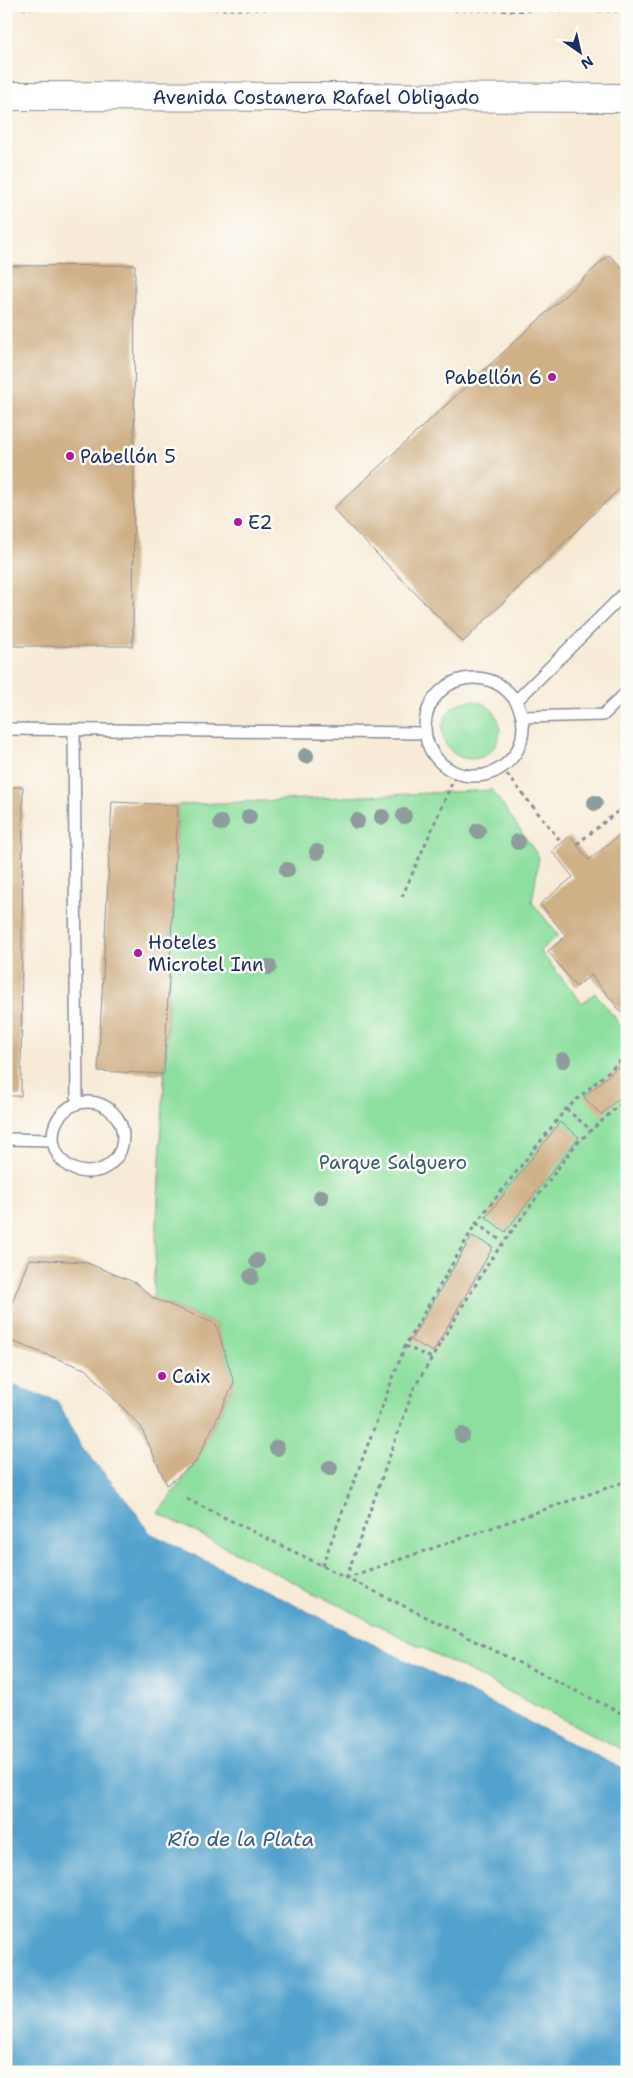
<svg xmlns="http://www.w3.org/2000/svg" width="633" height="2078" viewBox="0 0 633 2078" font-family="'Shantell Sans',sans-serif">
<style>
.green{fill:#8ddf9f;stroke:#54877e}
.water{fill:#52a2cd;stroke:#366896}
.building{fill:#cfb087}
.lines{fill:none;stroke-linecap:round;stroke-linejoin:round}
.lane-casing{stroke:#898d9a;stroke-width:14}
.secondary-casing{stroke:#898d9a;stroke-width:30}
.path{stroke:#898d9a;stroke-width:3;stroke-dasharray:4 4;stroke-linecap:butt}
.lane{stroke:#fff;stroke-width:11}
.secondary{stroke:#fff;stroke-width:28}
.tree{fill:#8e9c9d}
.poi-dot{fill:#b5179e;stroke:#fdfcf7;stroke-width:2}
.labels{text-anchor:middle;stroke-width:5;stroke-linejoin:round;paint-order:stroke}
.street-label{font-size:19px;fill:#1b2f5e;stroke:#fdfcf7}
.poi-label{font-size:19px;fill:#1b2f5e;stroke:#fdfcf7;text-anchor:start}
.park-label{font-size:19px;fill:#385b6e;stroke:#fdfcf7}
.water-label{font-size:20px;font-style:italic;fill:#315d8a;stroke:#fdfcf7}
</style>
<rect width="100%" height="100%" fill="#fdfcf7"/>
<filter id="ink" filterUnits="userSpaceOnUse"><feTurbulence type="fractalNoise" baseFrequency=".02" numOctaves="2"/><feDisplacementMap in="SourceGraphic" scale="10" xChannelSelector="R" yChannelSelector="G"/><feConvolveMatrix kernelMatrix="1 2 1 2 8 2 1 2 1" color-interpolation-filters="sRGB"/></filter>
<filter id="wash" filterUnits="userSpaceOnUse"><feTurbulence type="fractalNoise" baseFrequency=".0096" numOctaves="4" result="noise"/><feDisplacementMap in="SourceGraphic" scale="20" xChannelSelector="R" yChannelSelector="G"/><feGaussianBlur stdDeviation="1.12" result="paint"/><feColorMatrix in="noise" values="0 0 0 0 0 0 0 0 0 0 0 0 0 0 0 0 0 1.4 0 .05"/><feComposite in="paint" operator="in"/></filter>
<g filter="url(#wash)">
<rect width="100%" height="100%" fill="#f7ebd7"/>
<path class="green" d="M442 730a29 29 0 1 1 58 0a29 29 0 1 1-58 0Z
M492 790 539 857 532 902 558 935 540 951 582 1003 595 993 627 1033V1752L158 1513 196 1462 234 1383 216 1324 153 1298 178 805Z"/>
<path class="water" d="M6 1383 57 1401 81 1446 129 1503 150 1533 627 1771V2072H6Z"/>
<g id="blocks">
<path class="building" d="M609 255 627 272V481L463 642 333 509Z
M135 265 133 646H6V266Z
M6 787H23L21 1096H6Z
M112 802 178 805 164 1074 98 1071Z
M624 831 627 834V1009L622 1013 591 975 576 987 548 951 566 936 540 904 573 877 552 851 570 836 589 860Z
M627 1059V1091L601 1115 584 1097Z
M560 1122 579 1137 505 1232 486 1217Z
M472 1236 493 1247 433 1352 411 1340Z
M29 1259 85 1262 136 1283 153 1298 216 1324 234 1383 196 1462 167 1485 141 1427 87 1370 6 1339V1318Z"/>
</g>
</g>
<g filter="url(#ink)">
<use href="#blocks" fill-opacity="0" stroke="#898d9a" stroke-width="1"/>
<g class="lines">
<defs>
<path id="lane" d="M425 727a49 49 0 1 1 98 0a49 49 0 1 1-98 0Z
M516 701 627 591
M523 717 603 715 627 692
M6 729 425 733
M74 730 77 1103
M53 1137a35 35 0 1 1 70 0a35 35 0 1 1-70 0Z
M6 1139 53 1140"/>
<path id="secondary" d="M6 96 627 98"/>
</defs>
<use href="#lane" class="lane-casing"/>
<use href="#secondary" class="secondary-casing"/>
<path class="path" d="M6 8 627 11
M502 768 562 843
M577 844 627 804
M402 897 456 774
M566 1109 591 1130
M476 1223 503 1242
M405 1346 432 1358
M187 1499 627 1716
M322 1566 405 1346 476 1223 566 1109 627 1055
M346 1578 414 1388 489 1262 576 1144 627 1098
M346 1578 627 1481"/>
<use href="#lane" class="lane"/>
<use href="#secondary" class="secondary"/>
</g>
<g class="tree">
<circle cx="306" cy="756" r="8"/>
<circle cx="595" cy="803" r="8"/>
<circle cx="404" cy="816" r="8"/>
<circle cx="249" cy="817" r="8"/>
<circle cx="382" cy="817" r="8"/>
<circle cx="357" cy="821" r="8"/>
<circle cx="221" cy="823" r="8"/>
<circle cx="478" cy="831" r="8"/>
<circle cx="518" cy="842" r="8"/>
<circle cx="317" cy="852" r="8"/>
<circle cx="287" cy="870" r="8"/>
<circle cx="269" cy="967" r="8"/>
<circle cx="563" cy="1060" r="8"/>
<circle cx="321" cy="1197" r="8"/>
<circle cx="257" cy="1261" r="8"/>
<circle cx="251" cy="1277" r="8"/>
<circle cx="462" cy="1435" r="8"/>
<circle cx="277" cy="1448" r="8"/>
<circle cx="330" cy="1468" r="8"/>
</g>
</g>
<g class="poi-dot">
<circle cx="552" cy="377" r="5"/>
<circle cx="70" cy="456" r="5"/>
<circle cx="238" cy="522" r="5"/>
<circle cx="138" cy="953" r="5"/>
<circle cx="162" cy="1376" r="5"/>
</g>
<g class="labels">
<g class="street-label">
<text x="316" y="104">Avenida Costanera Rafael Obligado</text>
</g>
<g class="poi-label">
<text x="542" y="384" text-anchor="end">Pabellón 6</text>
<text x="80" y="463">Pabellón 5</text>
<text x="248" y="529">E2</text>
<text x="148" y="949">Hoteles<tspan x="148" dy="22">Microtel Inn</tspan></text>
<text x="172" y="1383">Caix</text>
</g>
<g class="park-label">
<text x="393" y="1169">Parque Salguero</text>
</g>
<g class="water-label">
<text x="241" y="1846">Río de la Plata</text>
</g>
</g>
<rect width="633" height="2078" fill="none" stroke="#fdfcf7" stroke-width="25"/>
<g transform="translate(580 52) rotate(146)" stroke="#fdfcf7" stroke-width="4" paint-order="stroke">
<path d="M0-4L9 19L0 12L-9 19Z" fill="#1b2f5e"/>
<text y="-8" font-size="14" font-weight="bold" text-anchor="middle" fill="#1b2f5e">N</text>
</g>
</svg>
